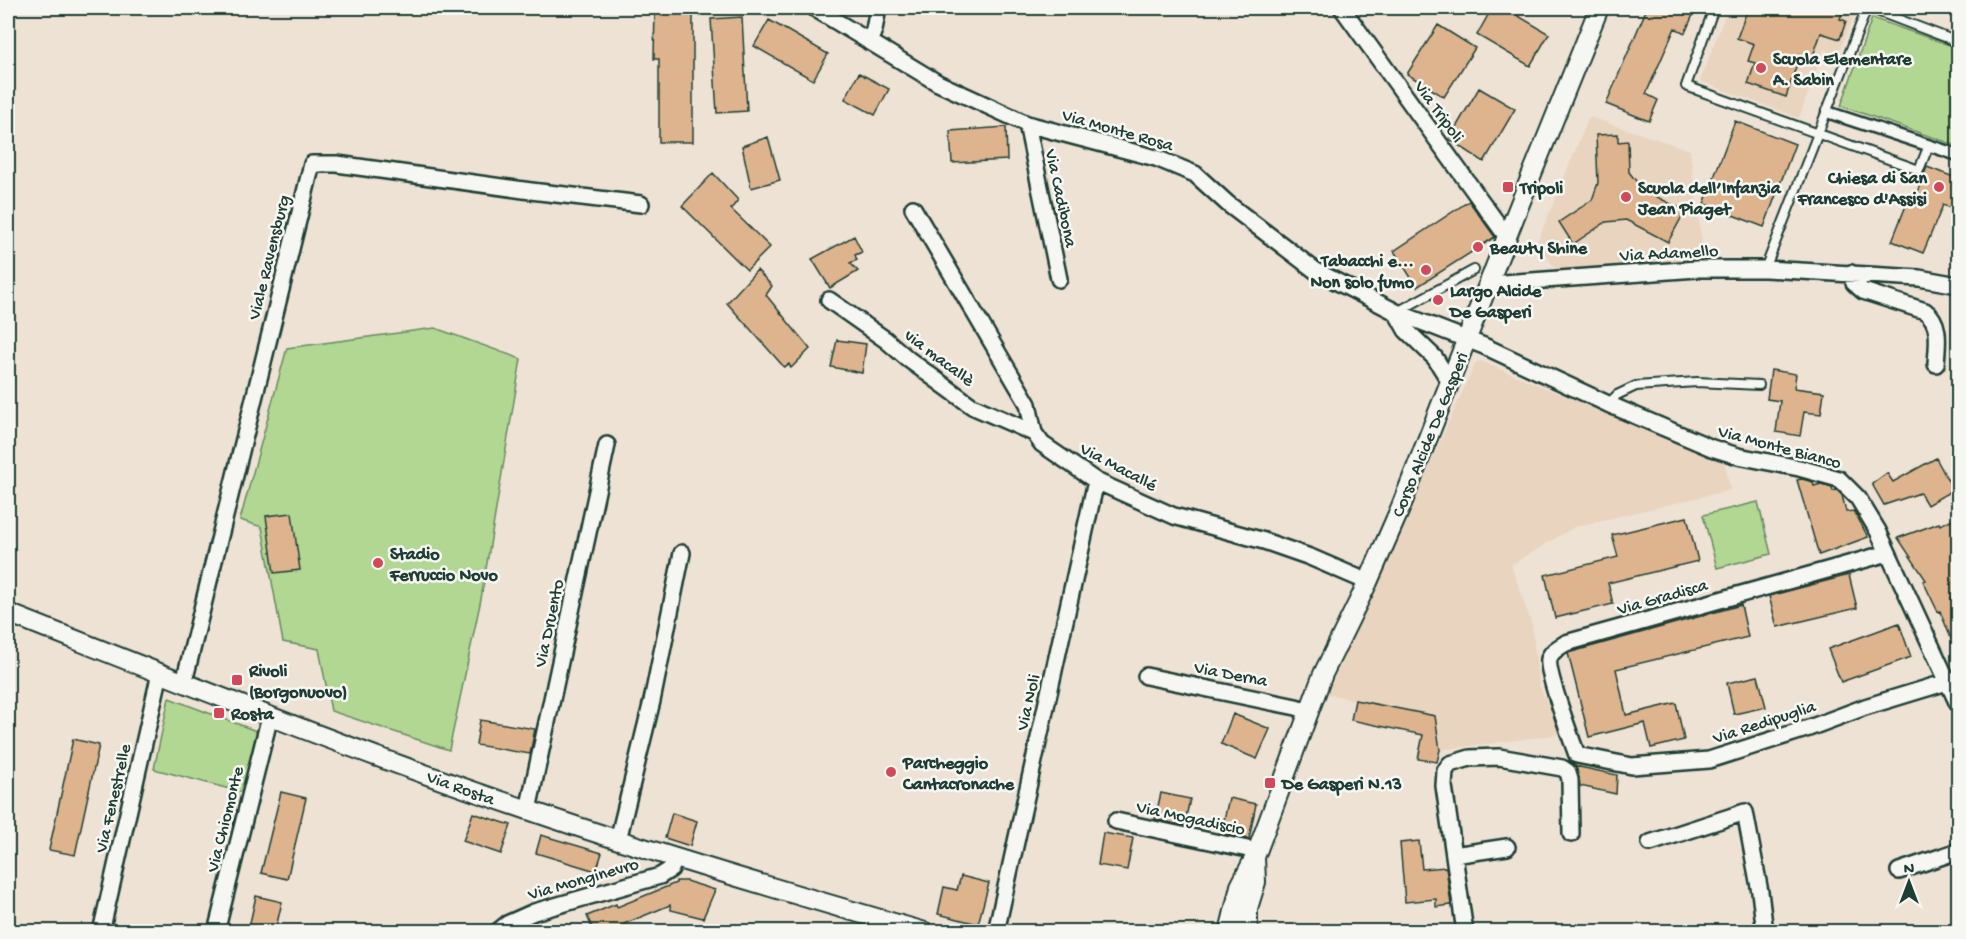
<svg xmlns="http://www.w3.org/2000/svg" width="1966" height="939" viewBox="0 0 1966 939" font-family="'Gochi Hand',sans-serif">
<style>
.built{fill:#e9d4bf}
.green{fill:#b1d792;stroke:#688a63;stroke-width:1.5}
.building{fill:#ddb48d;stroke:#1f3d34;stroke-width:1.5}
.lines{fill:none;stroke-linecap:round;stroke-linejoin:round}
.service-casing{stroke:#1f3d34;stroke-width:12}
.pedestrian-casing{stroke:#1f3d34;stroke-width:15}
.minor-casing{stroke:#1f3d34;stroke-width:20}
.tertiary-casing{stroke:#1f3d34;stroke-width:22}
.service{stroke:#f6f6f2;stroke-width:8}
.pedestrian{stroke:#f6f6f2;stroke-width:10}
.minor{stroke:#f6f6f2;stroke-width:15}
.tertiary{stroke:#f6f6f2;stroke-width:18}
.poi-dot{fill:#d1495b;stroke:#f6f6f2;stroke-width:2}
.labels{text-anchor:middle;stroke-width:5;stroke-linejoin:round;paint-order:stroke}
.poi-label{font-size:18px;font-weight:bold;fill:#1f3d34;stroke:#f6f6f2;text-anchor:start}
.street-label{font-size:18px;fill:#1f3d34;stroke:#f6f6f2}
</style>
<rect width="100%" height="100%" fill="#eee2d4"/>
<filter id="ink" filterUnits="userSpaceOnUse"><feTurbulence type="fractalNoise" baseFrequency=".0167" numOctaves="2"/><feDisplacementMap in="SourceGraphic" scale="12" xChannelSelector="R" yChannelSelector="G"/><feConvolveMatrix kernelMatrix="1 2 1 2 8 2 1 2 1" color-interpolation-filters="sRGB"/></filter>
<g filter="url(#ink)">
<path class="built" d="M1728 8H1857L1838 55 1824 50 1799 118 1700 81Z
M1589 117 1690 150 1704 262 1557 271 1537 243Z
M1481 361 1725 463 1730 490 1574 527 1511 565 1532 625 1539 685 1562 734 1440 750 1435 716 1327 694 1474 366 1476 362Z"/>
<path class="green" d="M1872 18 1958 48V146L1841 106Z
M435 328 521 359 481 599 449 750 331 711 319 649 283 642 262 527 240 520 287 348Z
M1758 502 1771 554 1717 568 1703 515Z
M169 698 259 732 241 792 154 769Z"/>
<path class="building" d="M655 8H693V142H659V59H654Z
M1492 8H1505L1549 34 1530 66 1477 35Z
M1647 8H1696L1685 33 1675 28 1646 94 1658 100 1649 121 1606 104Z
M1748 8H1844L1840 19 1846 21 1840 39 1821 33 1812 59 1800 55 1786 97 1748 84 1755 63 1748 61 1754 44 1737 38Z
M742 17 747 111 717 113 711 19Z
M769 20 828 54 813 80 754 46Z
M1438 25 1475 48 1444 97 1407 74Z
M859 73 889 89 875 115 845 99Z
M1479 88 1515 109 1484 162 1449 139Z
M1735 121 1795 144 1764 227 1704 204Z
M1006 127 1007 160 952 163 950 131Z
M1618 134V142L1628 141 1629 172 1643 190 1685 211 1668 242 1626 220 1606 222 1573 244 1559 222 1592 200 1598 183 1596 135Z
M768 137 780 180 751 188 742 146Z
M1927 167 1959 179V211L1943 205 1923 253 1892 241 1909 198 1914 200Z
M713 173 738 200 731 209 770 247 747 270 682 206Z
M1469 201 1495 237 1417 287 1394 251Z
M854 236 862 252 855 255 857 260 850 263 858 271 830 288 812 259Z
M757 270 772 286 766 295 810 349 791 368 789 364 784 367 727 303Z
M837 340 866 344 862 373 831 367Z
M1771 370 1796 374 1794 388 1824 392 1821 414 1804 412 1800 436 1776 432 1780 401 1767 399Z
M1936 458 1953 490 1927 505 1920 493 1884 505 1872 484 1887 473 1893 482Z
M1802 479 1813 482 1814 486 1821 484 1832 487 1833 491 1837 490 1842 495 1846 512 1854 511 1868 537 1819 555 1797 480Z
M292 513 300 570 274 573 266 516Z
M1959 516V594L1951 598 1957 619H1959L1958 656 1940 611 1938 612 1923 581 1926 580 1898 538 1939 523 1940 525Z
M1687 517 1698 561 1608 583 1613 604 1555 618 1545 575 1618 557 1612 535Z
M1849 575 1857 608 1777 627 1769 596Z
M1741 605 1748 637 1616 669 1626 715 1676 703 1684 740 1651 748 1645 723 1589 737 1568 653Z
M1899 623 1911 657 1841 682 1828 649Z
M1758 676 1766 707 1734 714 1727 683Z
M1355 700 1435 716 1440 750 1437 762 1418 759 1423 735 1351 720Z
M1233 714 1270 729 1257 759 1221 744Z
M480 720 535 729 530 754 476 745Z
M73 739 99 745 75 855 49 850Z
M1575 766 1617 775 1616 794 1580 786 1579 778Z
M281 792 306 798 287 879 261 873Z
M1161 793 1190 799 1184 826 1155 819Z
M1229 798 1256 804 1249 839 1221 833Z
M473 813 511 825 501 854 463 841Z
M672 813 697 821 690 846 665 838Z
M1103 833 1133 838 1127 870 1098 865Z
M541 835 602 853 596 871 536 853Z
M1419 841 1422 869 1446 867 1451 905 1436 907V899L1405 902 1400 843Z
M961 876 989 883 978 924 938 914 944 887 957 890Z
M676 881H686L715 890 703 918 671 910 670 905 624 924 628 932H594L587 916 616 904 617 907 676 883Z
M256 896 282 902 275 932H248Z"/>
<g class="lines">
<defs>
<path id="service" d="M1714 8 1686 86 1919 170 1929 145
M1869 8 1958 42
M1765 269 1867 8
M1397 312 1474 270
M1608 404 1617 395 1636 386 1697 382 1759 385"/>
<path id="pedestrian" d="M1827 112 1958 155"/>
<path id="minor" d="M814 8 938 83 1027 124 1156 158 1195 174 1228 204 1316 271 1396 312 1484 346 1608 404 1712 448 1738 456 1799 468 1839 479 1858 498 1878 531 1958 704
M1342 8 1507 237
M869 42 874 30 878 8
M1027 124 1059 279
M913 208 1028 404 1034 433 1042 444 1096 481 1174 516 1264 541 1310 557 1368 582
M1851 273 1854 283 1863 291 1925 311C1942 323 1937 346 1936 364
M1489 284 1697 269H1765L1919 278 1958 285
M829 300 886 340 908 359 972 406 1034 433
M1396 312 1406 330 1435 358 1450 382
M1888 553 1566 643C1560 647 1551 651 1549 659 1546 671 1571 738 1577 755L1632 766 1709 760 1809 728 1865 707 1957 679
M1146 676 1296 707 1308 711
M184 682 312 164H337L531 191 641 204
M528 810 607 445
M1116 821 1257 851
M618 840 652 701 682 553
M1650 843 1745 812 1760 892 1765 932
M1454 855 1507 847
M1899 871 1958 851
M101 932 160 673
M216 932 270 716
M497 932 507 924 534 912 660 876 671 869 675 858
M996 932 1096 481
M1465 932 1444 786 1445 771 1450 764 1470 758 1499 757 1562 768 1568 772 1570 780 1571 834"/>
<path id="tertiary" d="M8 613C180 681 352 751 528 810 659 855 792 894 925 932
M1229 932 1240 886 1255 857 1323 674 1368 582 1400 509 1517 211 1599 8
M1248 932V908L1256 882 1255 857"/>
</defs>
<use href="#service" class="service-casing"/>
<use href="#pedestrian" class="pedestrian-casing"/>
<use href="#minor" class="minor-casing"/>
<use href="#tertiary" class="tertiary-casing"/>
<use href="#service" class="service"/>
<use href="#pedestrian" class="pedestrian"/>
<use href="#minor" class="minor"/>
<use href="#tertiary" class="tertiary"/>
</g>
</g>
<g class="poi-dot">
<circle cx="1761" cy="68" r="6"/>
<rect x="1502" y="181" width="12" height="12" rx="3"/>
<circle cx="1939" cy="187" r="6"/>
<circle cx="1626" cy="197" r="6"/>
<circle cx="1478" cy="247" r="6"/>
<circle cx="1426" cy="270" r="6"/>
<circle cx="1438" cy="300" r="6"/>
<circle cx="378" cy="563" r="6"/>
<rect x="231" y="674" width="12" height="12" rx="3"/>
<rect x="213" y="707" width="12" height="12" rx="3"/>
<circle cx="891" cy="772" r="6"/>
<rect x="1264" y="777" width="12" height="12" rx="3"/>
</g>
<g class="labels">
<g class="poi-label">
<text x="1773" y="64">Scuola Elementare<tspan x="1773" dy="21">A. Sabin</tspan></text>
<text x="1927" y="183" text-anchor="end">Chiesa di San<tspan x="1927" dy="21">Francesco d'Assisi</tspan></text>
<text x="1520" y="193">Tripoli</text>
<text x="1638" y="193">Scuola dell’Infanzia<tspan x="1638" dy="21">Jean Piaget</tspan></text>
<text x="1490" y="253">Beauty Shine</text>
<text x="1414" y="266" text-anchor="end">Tabacchi e...<tspan x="1414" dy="21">Non solo fumo</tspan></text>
<text x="1450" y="296">Largo Alcide<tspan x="1450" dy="21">De Gasperi</tspan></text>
<text x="390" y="559">Stadio<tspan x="390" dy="21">Ferruccio Novo</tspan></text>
<text x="249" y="676">Rivoli<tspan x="249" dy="21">(Borgonuovo)</tspan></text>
<text x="231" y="719">Rosta</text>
<text x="903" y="768">Parcheggio<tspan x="903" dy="21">Cantacronache</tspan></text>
<text x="1282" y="789">De Gasperi N.13</text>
</g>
<g class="street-label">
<text transform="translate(1440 111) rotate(54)" y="6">Via Tripoli</text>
<text transform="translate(1118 129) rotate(16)" y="6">Via Monte Rosa</text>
<text transform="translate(1062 198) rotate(78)" y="6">Via Cadibona</text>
<text transform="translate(1669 252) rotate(-3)" y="6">Via Adamello</text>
<text transform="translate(268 257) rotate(-76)" y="6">Viale Ravensburg</text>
<text transform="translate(940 357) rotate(37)" y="6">via macallè</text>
<text transform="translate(1429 434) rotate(-68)" y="6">Corso Alcide De Gasperi</text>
<text transform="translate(1780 446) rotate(15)" y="6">Via Monte Bianco</text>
<text transform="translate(1119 466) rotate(28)" y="6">Via Macallé</text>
<text transform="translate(1662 596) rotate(-16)" y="6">Via Gradisca</text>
<text transform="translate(548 623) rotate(-78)" y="6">Via Druento</text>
<text transform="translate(1231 673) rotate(11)" y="6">Via Derna</text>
<text transform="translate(1027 702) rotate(-77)" y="6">Via Noli</text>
<text transform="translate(1764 721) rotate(-18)" y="6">Via Redipuglia</text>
<text transform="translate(461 787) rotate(20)" y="6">Via Rosta</text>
<text transform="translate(112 798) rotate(-77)" y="6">Via Fenestrelle</text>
<text transform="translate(1191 817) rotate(12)" y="6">Via Mogadiscio</text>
<text transform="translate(224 819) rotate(-76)" y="6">Via Chiomonte</text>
<text transform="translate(583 878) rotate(-16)" y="6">Via Monginevro</text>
</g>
</g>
<rect width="1966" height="939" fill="none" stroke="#f6f6f2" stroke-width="30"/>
<rect x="15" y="15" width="1936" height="909" fill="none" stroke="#1f3d34" stroke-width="2" filter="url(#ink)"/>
<g transform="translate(1909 882)" stroke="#f6f6f2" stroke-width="4.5" paint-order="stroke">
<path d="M0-4.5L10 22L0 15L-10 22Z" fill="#1f3d34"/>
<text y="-9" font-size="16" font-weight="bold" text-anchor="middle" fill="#1f3d34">N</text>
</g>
</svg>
